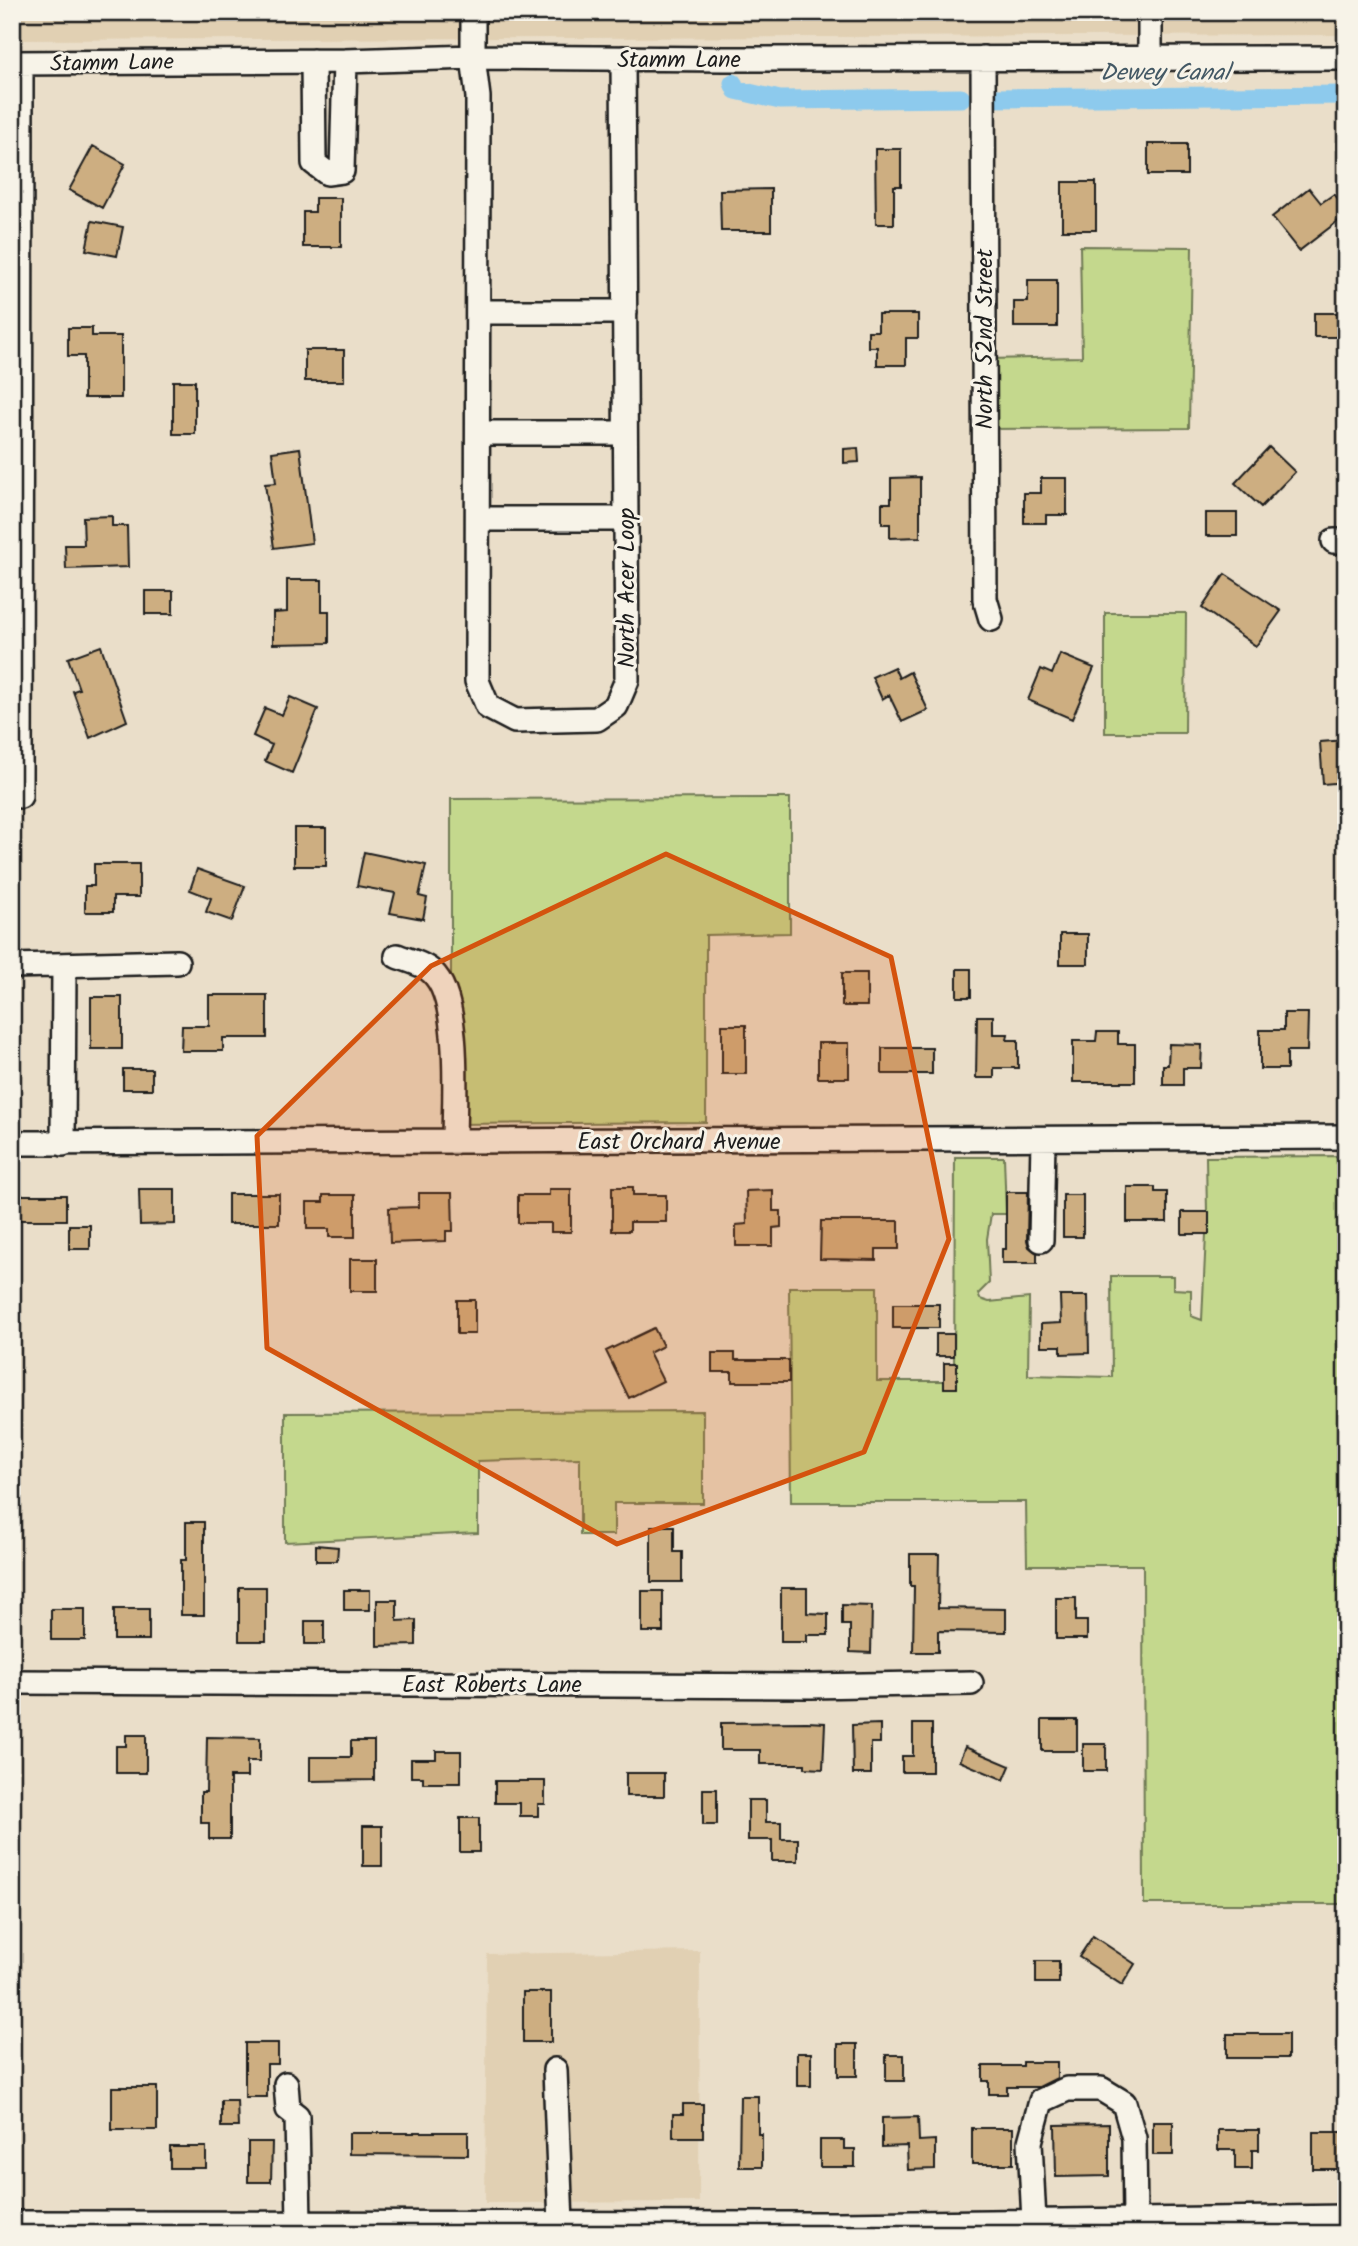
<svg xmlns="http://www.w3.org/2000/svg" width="1358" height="2246" viewBox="0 0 1358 2246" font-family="Kalam,sans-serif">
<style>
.built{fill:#e1d0b3}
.green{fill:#c4d88d;stroke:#707a54;stroke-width:2}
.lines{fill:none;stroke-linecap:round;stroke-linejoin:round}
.canal{stroke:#8dcaed;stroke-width:19}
.building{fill:#cdae81;stroke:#1c1c1c;stroke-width:2}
.minor-casing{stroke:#1c1c1c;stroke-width:28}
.minor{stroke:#f7f3e8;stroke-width:23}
.marked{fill:#d4530e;fill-opacity:0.2;stroke:#d4530e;stroke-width:5;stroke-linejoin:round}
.labels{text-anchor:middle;stroke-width:6;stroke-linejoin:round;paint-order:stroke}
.street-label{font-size:23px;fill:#1c1c1c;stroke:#f7f3e8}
.water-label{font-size:24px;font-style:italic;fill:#445965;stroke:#f7f3e8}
</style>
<rect width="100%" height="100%" fill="#eadec9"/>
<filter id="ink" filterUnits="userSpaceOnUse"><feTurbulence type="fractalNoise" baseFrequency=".0143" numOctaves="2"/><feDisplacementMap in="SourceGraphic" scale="14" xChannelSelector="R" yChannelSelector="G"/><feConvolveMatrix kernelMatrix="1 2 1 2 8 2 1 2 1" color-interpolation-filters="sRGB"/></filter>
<g filter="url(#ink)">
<path class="built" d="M12 12H1346V35L12 40Z
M700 1951 699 2202 485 2203 487 1954Z"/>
<path class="green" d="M1080 246 1192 247 1189 428 986 429 987 359 1082 357Z
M1105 613H1186L1185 733H1105Z
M790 798V933L706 935V1122L451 1124V799Z
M1346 1156V1904H1144L1143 1565H1027L1026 1502H791L789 1287H877V1381H954L955 1157H1004L1006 1214H991L987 1239 989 1283 978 1294 980 1299 989 1302 1029 1298 1028 1375 1112 1377 1111 1276H1173V1289L1191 1290V1316L1202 1320 1207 1213 1206 1157Z
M703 1411V1503H614V1535H580V1458L478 1461V1533L285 1542V1413Z"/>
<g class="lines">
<path class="canal" d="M733 83 736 90 780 100 961 98
M984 98 1346 95"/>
</g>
<path class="building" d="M1148 144H1187V175H1148Z
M93 146 125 164 102 208 69 190Z
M875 149H901V186H894V224H876Z
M1062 182H1096V230H1062Z
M1309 188 1321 203 1334 194 1346 209V215L1299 251 1272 217Z
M771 189V231H721L720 190Z
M315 198H341V247H303V212H315Z
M92 221 123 227 117 256 86 250Z
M1028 280H1057V327H1014V302H1028Z
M1314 313H1346V337H1314Z
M878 314H918V338H906V365H877V347H868V331H878Z
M68 328H92V336H121V398H84V356H68Z
M305 350H344V381H305Z
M173 381H195V434H173Z
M1269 447 1295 472 1261 507 1235 483Z
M300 448 312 543 274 548 265 484 276 483 272 452Z
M858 448 859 462 844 463V449Z
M920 477V537L890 538V524H882V503H891V478Z
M1041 478H1067V515H1046V523H1024V493H1041Z
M1206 513H1237V536H1206Z
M112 516V526H127L128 567 66 569 65 545H84L83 517Z
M1225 574 1281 611 1256 646 1202 608Z
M287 580H322V611H329V643L273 644V613L287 612Z
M145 591H173V614H145Z
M101 646 127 721 90 738 73 691 79 689 68 658Z
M1060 654 1094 668 1072 719 1028 700 1041 669 1052 674Z
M894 667 899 678 910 672 928 710 902 722 889 695 882 699 872 677Z
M290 697 318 709 292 773 265 761 272 745 253 736 265 708 282 715Z
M1346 740V782L1323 784 1320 742Z
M294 828H326V866H294Z
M364 852 426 865 419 896 427 898 423 919 390 913 395 893 357 886Z
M94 864H139V897H113V912H85V886H94Z
M197 869 245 886 232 921 206 912 211 898 190 890Z
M1060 934H1088V964H1060Z
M957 969H971V997H957Z
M842 973H867V1006H842Z
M209 995H267V1038H223V1051H181L182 1026H209Z
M91 997H122V1049H91Z
M1284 1013H1308L1307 1051H1287V1069H1260V1030H1284Z
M977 1016H993V1034H1008L1007 1040H1018V1068H994V1078H976Z
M722 1025H746V1074H722Z
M1097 1032H1118V1044H1135V1082H1073V1041H1096Z
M818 1043H849V1078H818Z
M1169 1044 1202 1045 1201 1068H1183V1085H1163V1065H1168Z
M882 1048H932V1074H882Z
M123 1069H152V1089H123Z
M612 1187H633V1195H666V1222H630V1231H612Z
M1127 1187H1155V1192H1167V1222H1127Z
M139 1189H175V1224L140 1225Z
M549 1189H571V1232H551V1223H518V1195H549Z
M773 1190V1211H781V1227L773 1228V1246H736V1225L747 1224 746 1191Z
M1006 1192H1028L1027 1240 1029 1247 1037 1253V1263H1002V1249H1006Z
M419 1193H452L453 1231H446V1241L390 1243 389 1208 419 1207Z
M228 1194H279V1224H228Z
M12 1195H66V1220H12Z
M323 1195H355V1237H329V1229H307V1202H323Z
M1063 1195H1083V1237H1063Z
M1182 1212H1209V1234H1182Z
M821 1221H899V1249H876V1260L820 1259Z
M69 1225H90V1249H69Z
M350 1259H377V1291H350Z
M1060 1296H1088L1089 1353 1061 1354V1346H1041V1324L1061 1323Z
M457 1300H475V1334H457Z
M893 1304H939V1328H893Z
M654 1328 663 1346 649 1353 663 1381 629 1398 606 1351Z
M936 1334H954V1356H936Z
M712 1353H735V1360H789V1382H732V1372H712Z
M944 1363H957V1388H944Z
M186 1522H204V1615H181V1560H186Z
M651 1526H674V1552H682V1582H651Z
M316 1545 338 1547 337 1561H316Z
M910 1554H939L938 1608 1006 1609V1632L938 1631V1652H913L914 1586H910Z
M239 1587H266V1641H239Z
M781 1588H807V1613L828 1614V1635H807V1642H781Z
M344 1590H370V1610H344Z
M642 1591H663V1632H642Z
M1056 1598H1076V1621H1087V1639H1056Z
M377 1600H397V1621L416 1620V1645L377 1646Z
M842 1605 872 1606 871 1653 850 1652V1625H842Z
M51 1609H85V1640H51Z
M114 1609H149V1640H114Z
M305 1621H324V1644H305Z
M1042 1720H1077V1751H1042Z
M807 1722 825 1723 823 1769 805 1768V1764H760V1750H721V1723Z
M880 1724V1743H871V1774H853L852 1725Z
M913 1724H932V1772H902V1756H913Z
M126 1735H146V1773H116V1746H126Z
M207 1737 260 1738V1761H247V1777H230V1839H209V1823H201V1792H206Z
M351 1741H374V1780L310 1781V1757H351Z
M1083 1744H1106V1771H1083Z
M965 1747 1010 1766 1004 1780 959 1761Z
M436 1751H461V1783H423V1777H411V1759H436Z
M626 1773H664V1796H626Z
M495 1781H545V1804H538V1816H520V1803H495Z
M703 1789H717V1825H703Z
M748 1800H766V1822H781V1839H798V1861H772V1840H748Z
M460 1818H479V1852H460Z
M363 1826H382V1866H363Z
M1093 1936 1135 1964 1122 1985 1079 1957Z
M1036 1961H1059V1983H1036Z
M523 1992H551V2042H523Z
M1227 2034H1288V2058H1227Z
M245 2043H278V2064H267V2097H245Z
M838 2044H857V2076H838Z
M797 2053H811V2086H797Z
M886 2055H904V2081H886Z
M1023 2062H1057V2078L1039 2087H1007V2094H989V2081H983V2066H1023Z
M112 2087H157V2130H112Z
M740 2096H758V2134H762V2167H739Z
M221 2100H237L238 2127H221Z
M683 2104H703V2137H673V2114H683Z
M918 2117 919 2141 935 2140V2169L908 2170 907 2146 882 2147V2118Z
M1153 2122H1173V2155H1153Z
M1109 2124V2176L1056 2177 1055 2125Z
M972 2128H1013V2164H972Z
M1218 2130H1259V2150H1252V2169H1235V2150H1218Z
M414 2132H468V2155L349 2154V2133H414Z
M1313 2132H1346V2169H1313Z
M820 2140H844V2149H855V2167H820Z
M248 2142H272L271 2182H248Z
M170 2147H206V2168H170Z"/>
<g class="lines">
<defs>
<path id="minor" d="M473 12V57L478 97 477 681 488 707 515 721 597 719 616 706 627 680 623 58
M1150 12V59
M983 58 985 599 991 619
M313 61 314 163 327 173 342 171 345 61
M12 63 345 61 473 57 725 59 1346 58
M478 312H625
M478 433H625
M478 519H626
M1334 541H1346
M20 796 21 63
M397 956C407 960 424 964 432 972 462 999 454 1102 454 1142
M12 966 177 962
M12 1143 1346 1137
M63 1144 64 965
M1041 1240 1043 1139
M12 1682 811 1686 971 1683
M555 2070 561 2224
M286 2084 288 2109 297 2116 299 2224
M1034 2221 1030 2142 1041 2101 1067 2089H1101L1124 2103 1134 2138 1135 2219
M12 2223 839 2224 1346 2217"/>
</defs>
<use href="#minor" class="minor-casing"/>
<use href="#minor" class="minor"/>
</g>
</g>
<path class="marked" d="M666 854 891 957 949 1239 864 1452 617 1544 267 1348 257 1136 431 966Z"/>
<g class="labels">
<g class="street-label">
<text x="679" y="67">Stamm Lane</text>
<text transform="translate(112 62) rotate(-1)" y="8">Stamm Lane</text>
<text transform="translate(984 339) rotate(-90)" y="8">North 52nd Street</text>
<text transform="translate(626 588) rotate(-90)" y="8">North Acer Loop</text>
<text x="679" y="1149">East Orchard Avenue</text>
<text x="492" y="1692">East Roberts Lane</text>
</g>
<g class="water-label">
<text x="1165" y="80">Dewey Canal</text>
</g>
</g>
<rect width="1358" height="2246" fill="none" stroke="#f7f3e8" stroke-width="42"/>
<rect x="21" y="21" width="1316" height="2204" fill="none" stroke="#1c1c1c" stroke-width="2.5" filter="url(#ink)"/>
</svg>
